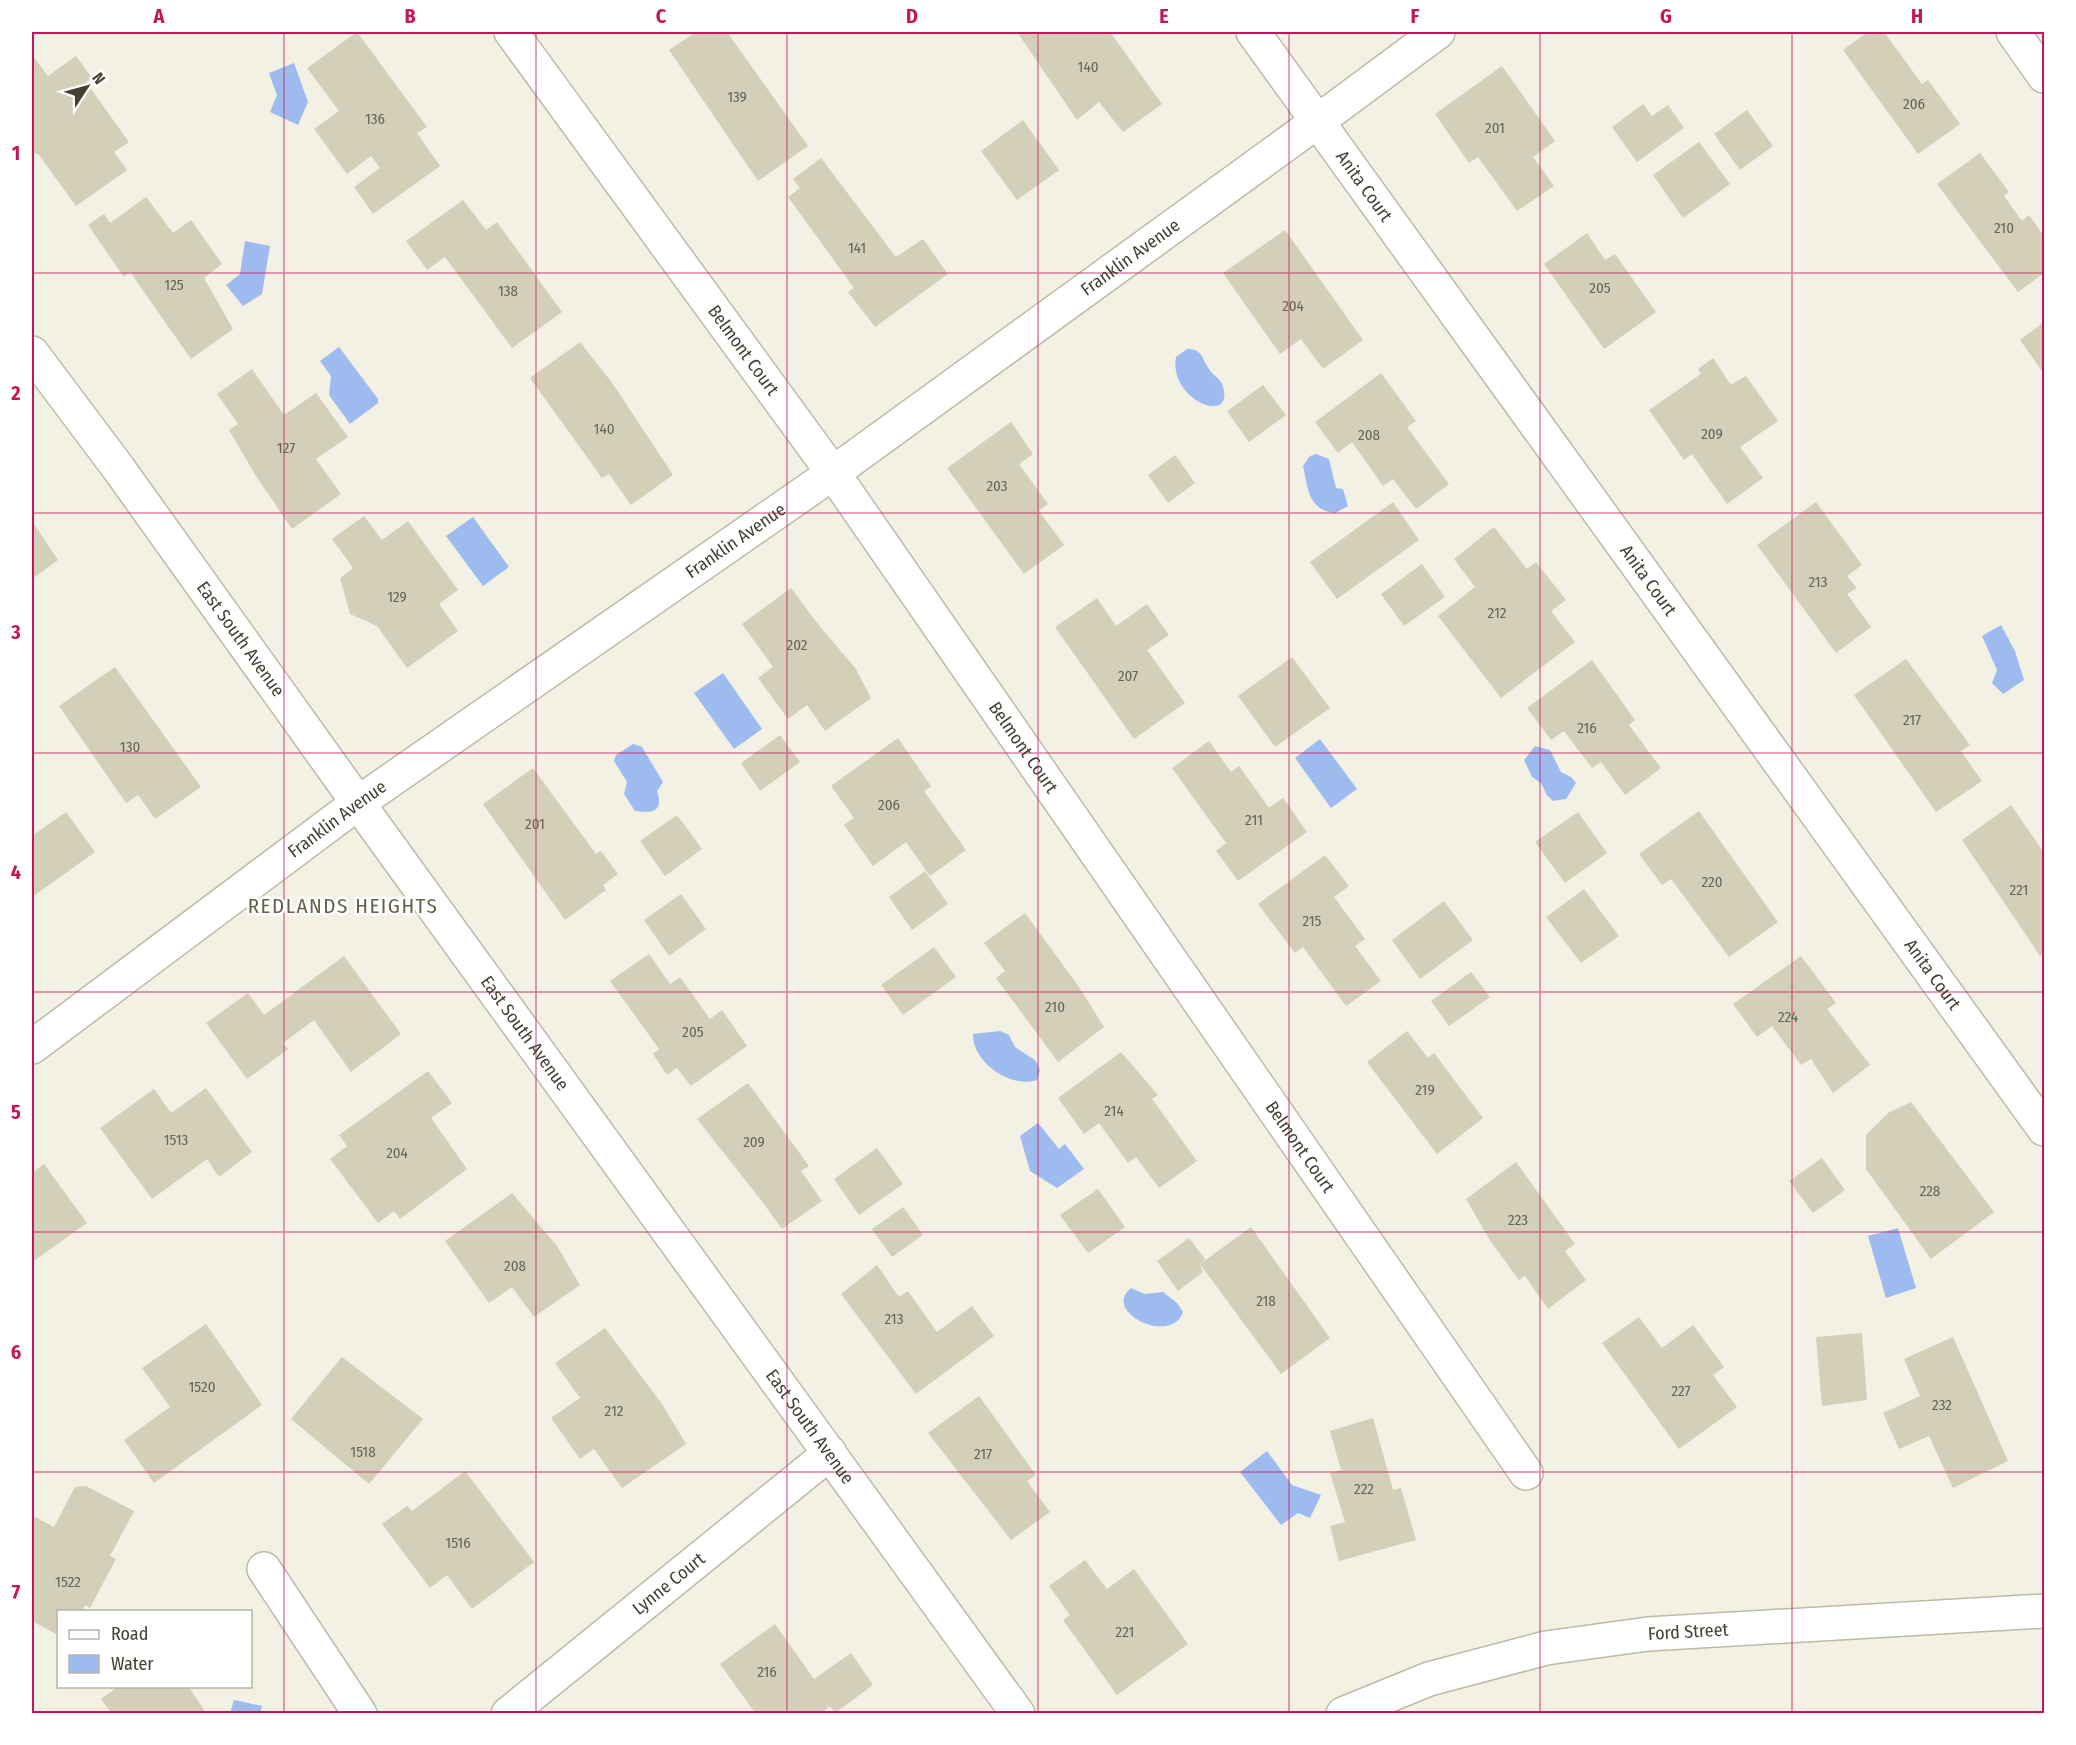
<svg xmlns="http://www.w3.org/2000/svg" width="2076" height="1745" viewBox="0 0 2076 1745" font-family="'Fira Sans Condensed',sans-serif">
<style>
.water{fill:#9ebbf0}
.building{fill:#d3cfb9}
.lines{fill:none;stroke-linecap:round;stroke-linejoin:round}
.minor-casing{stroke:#bdbba6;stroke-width:36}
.tertiary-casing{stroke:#bdbba6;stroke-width:36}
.minor{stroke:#fff;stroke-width:33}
.tertiary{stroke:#fff;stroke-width:33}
.grid{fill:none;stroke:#c2185b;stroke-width:1.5;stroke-opacity:0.55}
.labels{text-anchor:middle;stroke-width:5;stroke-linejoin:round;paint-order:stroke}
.number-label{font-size:15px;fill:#686454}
.street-label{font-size:18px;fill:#444133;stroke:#fff}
.quarter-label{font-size:21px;letter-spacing:1.5px;fill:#66624a;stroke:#fff}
.neatline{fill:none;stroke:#c2185b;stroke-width:2}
.grid-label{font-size:20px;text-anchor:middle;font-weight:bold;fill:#c2185b}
</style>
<rect width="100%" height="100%" fill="#f2f1e3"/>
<path class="water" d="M294 63 308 102 298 125 270 112 277 95 269 73Z
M245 241 270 246 262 294 243 306 226 285 240 274Z
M339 347 378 399V403L350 424 329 395 331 376 320 361Z
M1187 349C1203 349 1201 358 1209 369 1213 376 1221 378 1223 387 1235 426 1168 400 1176 357Z
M1316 454 1329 459 1336 488 1343 489 1348 506 1335 513C1308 510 1308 488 1303 466L1310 456Z
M473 517 509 567 483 586 446 536Z
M2001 625 2015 651 2024 680 2003 694 1992 683 1997 670 1982 636Z
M723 673 762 729 734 749 694 693Z
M1320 739 1357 789 1331 808 1295 758Z
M633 744 642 747 663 782 657 791C658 794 659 797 659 801 660 814 644 812 635 811L624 794 627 782 614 761 616 755Z
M1535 746 1550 750 1561 772 1571 777 1576 783 1566 799 1553 801 1547 795 1541 783 1532 777 1524 760Z
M1000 1031 1009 1035 1015 1047 1035 1060 1040 1070 1037 1080C1011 1089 972 1062 973 1034Z
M1038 1123 1059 1149 1065 1144 1084 1169 1057 1188 1030 1171 1020 1136Z
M1898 1228 1916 1288 1886 1298 1868 1236Z
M1131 1288 1145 1294 1163 1292 1177 1303 1183 1312C1172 1346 1101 1312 1131 1288Z
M1267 1451 1292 1485 1321 1495 1310 1518 1298 1513 1281 1525 1240 1472Z
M234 1700 262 1706 260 1713H230Z"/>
<path class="building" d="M357 32 427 127 417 133 440 166 373 214 354 187 380 168 371 156 347 174 314 129 339 111 307 68Z
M696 32H727L808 146 758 181 669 50Z
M1017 32H1110L1162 104 1123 132 1099 102 1077 120Z
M1868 32H1884L1922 84 1928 80 1960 124 1918 154 1843 50Z
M32 55 48 76 76 56 92 78 86 82 129 142 114 152 127 170 76 206 39 155 32 152Z
M1502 66 1555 141 1533 157 1554 186 1517 211 1478 157 1469 163 1435 114Z
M1643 104 1652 116 1668 105 1684 128 1637 162 1612 127Z
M1747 110 1773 146 1740 170 1714 134Z
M1023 120 1059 170 1017 200 981 151Z
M1699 142 1730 184 1683 218 1653 175Z
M1980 153 2009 192 2004 196 2022 221 2029 215 2044 236V273L2018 292 1937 184Z
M821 158 896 257 923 239 948 274 875 327 848 292 854 288 788 197 800 188 793 179Z
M146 197 173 233 191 220 222 264 204 278 233 329 191 359 130 272 124 277 88 225 104 214 110 223Z
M463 200 486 230 497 222 562 312 512 348 445 257 427 270 406 241Z
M1285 230 1363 340 1323 369 1301 339 1280 354 1223 273Z
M1587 233 1605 260 1615 254 1656 312 1604 349 1544 264Z
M2044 322V374L2020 340Z
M580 342 613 384 673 475 631 505 609 474 602 478 530 378Z
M1713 358 1731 385 1746 376 1778 421 1740 447 1763 478 1727 504 1692 454 1684 460 1649 410 1701 374 1698 369Z
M252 369 284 415 316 393 348 437 316 459 341 494 292 529 256 476 229 430 238 424 217 394Z
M1381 373 1416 421 1407 427 1449 484 1416 509 1393 479 1383 486 1352 442 1338 453 1315 422Z
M1263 385 1286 415 1249 442 1227 411Z
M1011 422 1033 454 1019 464 1048 504 1039 511 1064 545 1024 574 947 468Z
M1175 455 1195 483 1168 503 1148 475Z
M1393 502 1419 540 1337 599 1310 562Z
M1816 502 1862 565 1847 576 1857 588 1847 594 1871 627 1836 653 1757 545Z
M364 516 382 540 408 521 458 590 439 604 458 631 407 668 377 626 350 614 340 578 353 568 332 539Z
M32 521 58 560 32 579Z
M1494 527 1527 569 1536 562 1566 600 1551 611 1575 642 1501 698 1438 616 1475 587 1454 559Z
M1422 564 1445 597 1404 626 1381 594Z
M791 588 817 623 856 669 871 698 825 731 807 705 788 719 758 678 773 667 742 624Z
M1097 598 1116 626 1147 604 1169 635 1147 650 1185 703 1134 739 1055 627Z
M1292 657 1330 708 1275 747 1238 696Z
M1906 659 1970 745 1961 751 1982 781 1936 812 1854 695Z
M1592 660 1635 720 1629 725 1661 768 1625 795 1601 762 1592 768 1564 731 1551 740 1527 708Z
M115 667 201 787 155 819 138 795 126 803 59 706Z
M780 735 800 762 760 791 741 763Z
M898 738 931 786 924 791 966 850 930 876 906 842 873 866 844 825 854 818 831 786Z
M1209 741 1231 772 1239 766 1269 808 1283 798 1307 832 1238 881 1216 851 1226 843 1172 768Z
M533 768 596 854 601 851 618 874 603 885 606 890 565 920 483 804Z
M2011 805 2044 853V953L2040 956 1962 840Z
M1699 811 1778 922 1729 957 1671 879 1662 885 1639 854Z
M66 812 95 852 32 897V836Z
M1578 812 1607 853 1565 883 1535 842Z
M677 815 702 849 665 876 640 841Z
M1325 855 1349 886 1334 897 1365 939 1355 946 1381 981 1346 1006 1303 947 1295 953 1258 904Z
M925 871 948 904 912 930 889 897Z
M1584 889 1619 936 1581 963 1546 917Z
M681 894 706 929 669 956 644 920Z
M1444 901 1473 940 1420 979 1392 940Z
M1025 913 1079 987 1104 1027 1058 1062 996 978 1005 971 984 943Z
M934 947 956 977 903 1015 881 985Z
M649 954 670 984 680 977 710 1019 722 1010 747 1046 691 1086 677 1068 667 1075 653 1054 659 1049 610 981Z
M344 956 401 1034 351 1072 314 1020 283 1043 288 1049 247 1079 206 1023 248 993 264 1015Z
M1801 956 1836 1003 1827 1009 1870 1065 1833 1093 1811 1059 1801 1065 1772 1026 1757 1037 1733 1004Z
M1471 972 1490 997 1449 1026 1431 1001Z
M1407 1031 1428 1058 1434 1053 1483 1118 1437 1154 1367 1062Z
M1121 1052 1158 1095 1152 1099 1197 1161 1159 1188 1136 1157 1128 1163 1099 1123 1084 1134 1058 1098Z
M428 1071 452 1103 431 1118 467 1169 400 1219 394 1211 378 1223 330 1159 347 1146 339 1135Z
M748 1083 809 1166 801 1171 822 1201 782 1229 761 1200 697 1119Z
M206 1088 252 1152 219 1177 207 1159 152 1199 100 1128 154 1089 171 1113Z
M1911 1102 1994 1212 1931 1259 1866 1169V1135L1888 1113Z
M877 1148 903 1184 859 1215 834 1179Z
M1822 1158 1845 1190 1813 1213 1789 1181Z
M1516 1162 1575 1244 1565 1251 1586 1280 1548 1309 1525 1276 1519 1280 1491 1242 1466 1199Z
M44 1164 87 1223 32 1262V1173Z
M1098 1189 1125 1227 1088 1253 1060 1215Z
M512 1193 557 1246 580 1285 534 1317 512 1287 489 1303 445 1241Z
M903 1207 923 1235 892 1257 872 1229Z
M1251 1227 1330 1338 1281 1374 1200 1264 1203 1272 1178 1291 1157 1261 1189 1238 1205 1259 1200 1264Z
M877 1265 899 1297 908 1291 937 1332 972 1306 994 1336 916 1394 841 1294Z
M1639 1317 1662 1348 1693 1325 1724 1367 1713 1375 1737 1407 1679 1449 1602 1343Z
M206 1324 262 1405 154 1483 124 1440 170 1407 142 1368Z
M605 1328 662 1404 686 1444 622 1488 594 1449 580 1459 551 1418 580 1398 555 1363Z
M1862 1333 1867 1400 1822 1406 1816 1337Z
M1953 1337 2008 1461 1953 1488 1929 1436 1899 1449 1883 1413 1920 1396 1904 1359Z
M342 1357 423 1419 369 1484 291 1419Z
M979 1396 1036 1475 1027 1481 1050 1512 1011 1540 928 1433Z
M1373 1418 1393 1490 1401 1488 1416 1540 1339 1561 1330 1526 1345 1522 1330 1473 1341 1470 1330 1431Z
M465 1471 534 1562 472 1609 447 1575 430 1588 382 1524 407 1506 412 1511Z
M86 1486 134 1511 110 1556 116 1559 90 1608 85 1605 82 1612H58V1635L32 1621V1524L35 1517 54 1527 75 1487Z
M1085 1560 1107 1589 1134 1569 1188 1644 1117 1695 1063 1620 1070 1615 1049 1586Z
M775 1624 814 1679 851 1653 873 1685 835 1713 830 1706 820 1714H756L720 1664Z
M119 1686H188L207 1714H112L101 1699Z"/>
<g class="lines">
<defs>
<g id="minor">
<path id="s1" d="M511 32 833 473 1526 1473"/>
<path id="s2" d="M1253 32 2044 1129"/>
<path id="s3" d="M32 353 119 469 358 803 1018 1714"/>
<path id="s4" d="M32 1047 358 803 833 473 1318 121 1438 32"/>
<path d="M264 1569 360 1714"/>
<path id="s5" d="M508 1714 830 1453"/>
</g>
<g id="tertiary">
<path d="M2013 32 2044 76"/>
<path id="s6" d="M1343 1714 1429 1679 1546 1648 1648 1634 2044 1611"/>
</g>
</defs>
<use href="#minor" class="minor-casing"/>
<use href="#tertiary" class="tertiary-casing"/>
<use href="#minor" class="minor"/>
<use href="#tertiary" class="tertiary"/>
</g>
<path class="grid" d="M284 32V1714M536 32V1714M787 32V1714M1038 32V1714M1289 32V1714M1540 32V1714M1792 32V1714M32 273H2044M32 513H2044M32 753H2044M32 992H2044M32 1232H2044M32 1472H2044"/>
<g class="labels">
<g class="number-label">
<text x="1088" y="72">140</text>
<text x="737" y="102">139</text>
<text x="1914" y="109">206</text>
<text x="375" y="124">136</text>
<text x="1495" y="133">201</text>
<text x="2004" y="233">210</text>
<text x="857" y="253">141</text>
<text x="174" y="290">125</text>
<text x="1600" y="293">205</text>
<text x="508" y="296">138</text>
<text x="1293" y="311">204</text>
<text x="604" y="434">140</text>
<text x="1712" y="439">209</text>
<text x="1369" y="440">208</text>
<text x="286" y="453">127</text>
<text x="997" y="491">203</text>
<text x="1818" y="587">213</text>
<text x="397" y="602">129</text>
<text x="1497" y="618">212</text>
<text x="797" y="650">202</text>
<text x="1128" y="681">207</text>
<text x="1912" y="725">217</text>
<text x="1587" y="733">216</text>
<text x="130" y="752">130</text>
<text x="889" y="810">206</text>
<text x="1254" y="825">211</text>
<text x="535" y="829">201</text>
<text x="1712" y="887">220</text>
<text x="2019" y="895">221</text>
<text x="1312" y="926">215</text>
<text x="1055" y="1012">210</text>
<text x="1788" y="1022">224</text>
<text x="693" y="1037">205</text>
<text x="1425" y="1095">219</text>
<text x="1114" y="1116">214</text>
<text x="176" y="1145">1513</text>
<text x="754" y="1147">209</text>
<text x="397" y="1158">204</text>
<text x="1930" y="1196">228</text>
<text x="1518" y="1225">223</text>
<text x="515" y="1271">208</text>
<text x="1266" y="1306">218</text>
<text x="894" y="1324">213</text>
<text x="202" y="1392">1520</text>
<text x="1681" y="1396">227</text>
<text x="1942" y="1410">232</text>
<text x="614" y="1416">212</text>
<text x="363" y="1457">1518</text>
<text x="983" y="1459">217</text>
<text x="1364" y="1494">222</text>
<text x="458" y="1548">1516</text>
<text x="68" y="1587">1522</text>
<text x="1125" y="1637">221</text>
<text x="767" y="1677">216</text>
</g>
<g class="street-label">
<text dy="6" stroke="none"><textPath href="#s2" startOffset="190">Anita Court</textPath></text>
<text dy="6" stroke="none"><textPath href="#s4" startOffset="1353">Franklin Avenue</textPath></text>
<text dy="6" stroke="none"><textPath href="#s1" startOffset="394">Belmont Court</textPath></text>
<text dy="6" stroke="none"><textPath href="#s4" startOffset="867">Franklin Avenue</textPath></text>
<text dy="6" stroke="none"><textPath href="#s2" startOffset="676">Anita Court</textPath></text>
<text dy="6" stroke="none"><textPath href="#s3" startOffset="354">East South Avenue</textPath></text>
<text dy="6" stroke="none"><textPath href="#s1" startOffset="880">Belmont Court</textPath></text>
<text dy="6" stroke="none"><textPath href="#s4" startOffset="381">Franklin Avenue</textPath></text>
<text dy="6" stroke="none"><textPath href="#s2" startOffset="1162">Anita Court</textPath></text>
<text dy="6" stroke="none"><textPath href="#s3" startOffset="840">East South Avenue</textPath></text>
<text dy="6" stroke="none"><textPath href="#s1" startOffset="1366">Belmont Court</textPath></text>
<text dy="6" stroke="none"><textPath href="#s3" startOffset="1326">East South Avenue</textPath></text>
<text dy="6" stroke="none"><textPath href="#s5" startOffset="207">Lynne Court</textPath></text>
<text dy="6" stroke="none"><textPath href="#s6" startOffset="357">Ford Street</textPath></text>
</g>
<g class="quarter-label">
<text x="343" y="913">REDLANDS HEIGHTS</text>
</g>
</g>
<rect width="2076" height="1745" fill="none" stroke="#ffffff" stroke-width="66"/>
<rect x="57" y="1610" width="195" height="78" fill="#ffffff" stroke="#b4b3ad" stroke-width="1.5"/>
<rect x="69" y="1630" width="30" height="9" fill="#ffffff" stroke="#b4b3ad" stroke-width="1.5"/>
<text x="111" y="1640" font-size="18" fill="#444133">Road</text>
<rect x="69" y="1655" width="30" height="18" fill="#9ebbf0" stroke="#b4b3ad" stroke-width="1.5"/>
<text x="111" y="1670" font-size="18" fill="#444133">Water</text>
<g transform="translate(87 87) rotate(54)" stroke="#ffffff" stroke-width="4.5" paint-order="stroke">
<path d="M0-4.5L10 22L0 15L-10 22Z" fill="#444133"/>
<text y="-9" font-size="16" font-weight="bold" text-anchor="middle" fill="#444133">N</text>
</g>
<rect x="33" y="33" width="2010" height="1679" class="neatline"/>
<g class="grid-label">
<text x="159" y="23">A</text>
<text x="410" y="23">B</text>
<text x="661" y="23">C</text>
<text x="912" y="23">D</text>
<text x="1164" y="23">E</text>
<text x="1415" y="23">F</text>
<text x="1666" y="23">G</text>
<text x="1917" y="23">H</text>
<text x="16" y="160">1</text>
<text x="16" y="400">2</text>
<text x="16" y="639">3</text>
<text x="16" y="879">4</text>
<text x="16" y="1119">5</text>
<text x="16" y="1359">6</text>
<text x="16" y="1599">7</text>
</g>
</svg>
